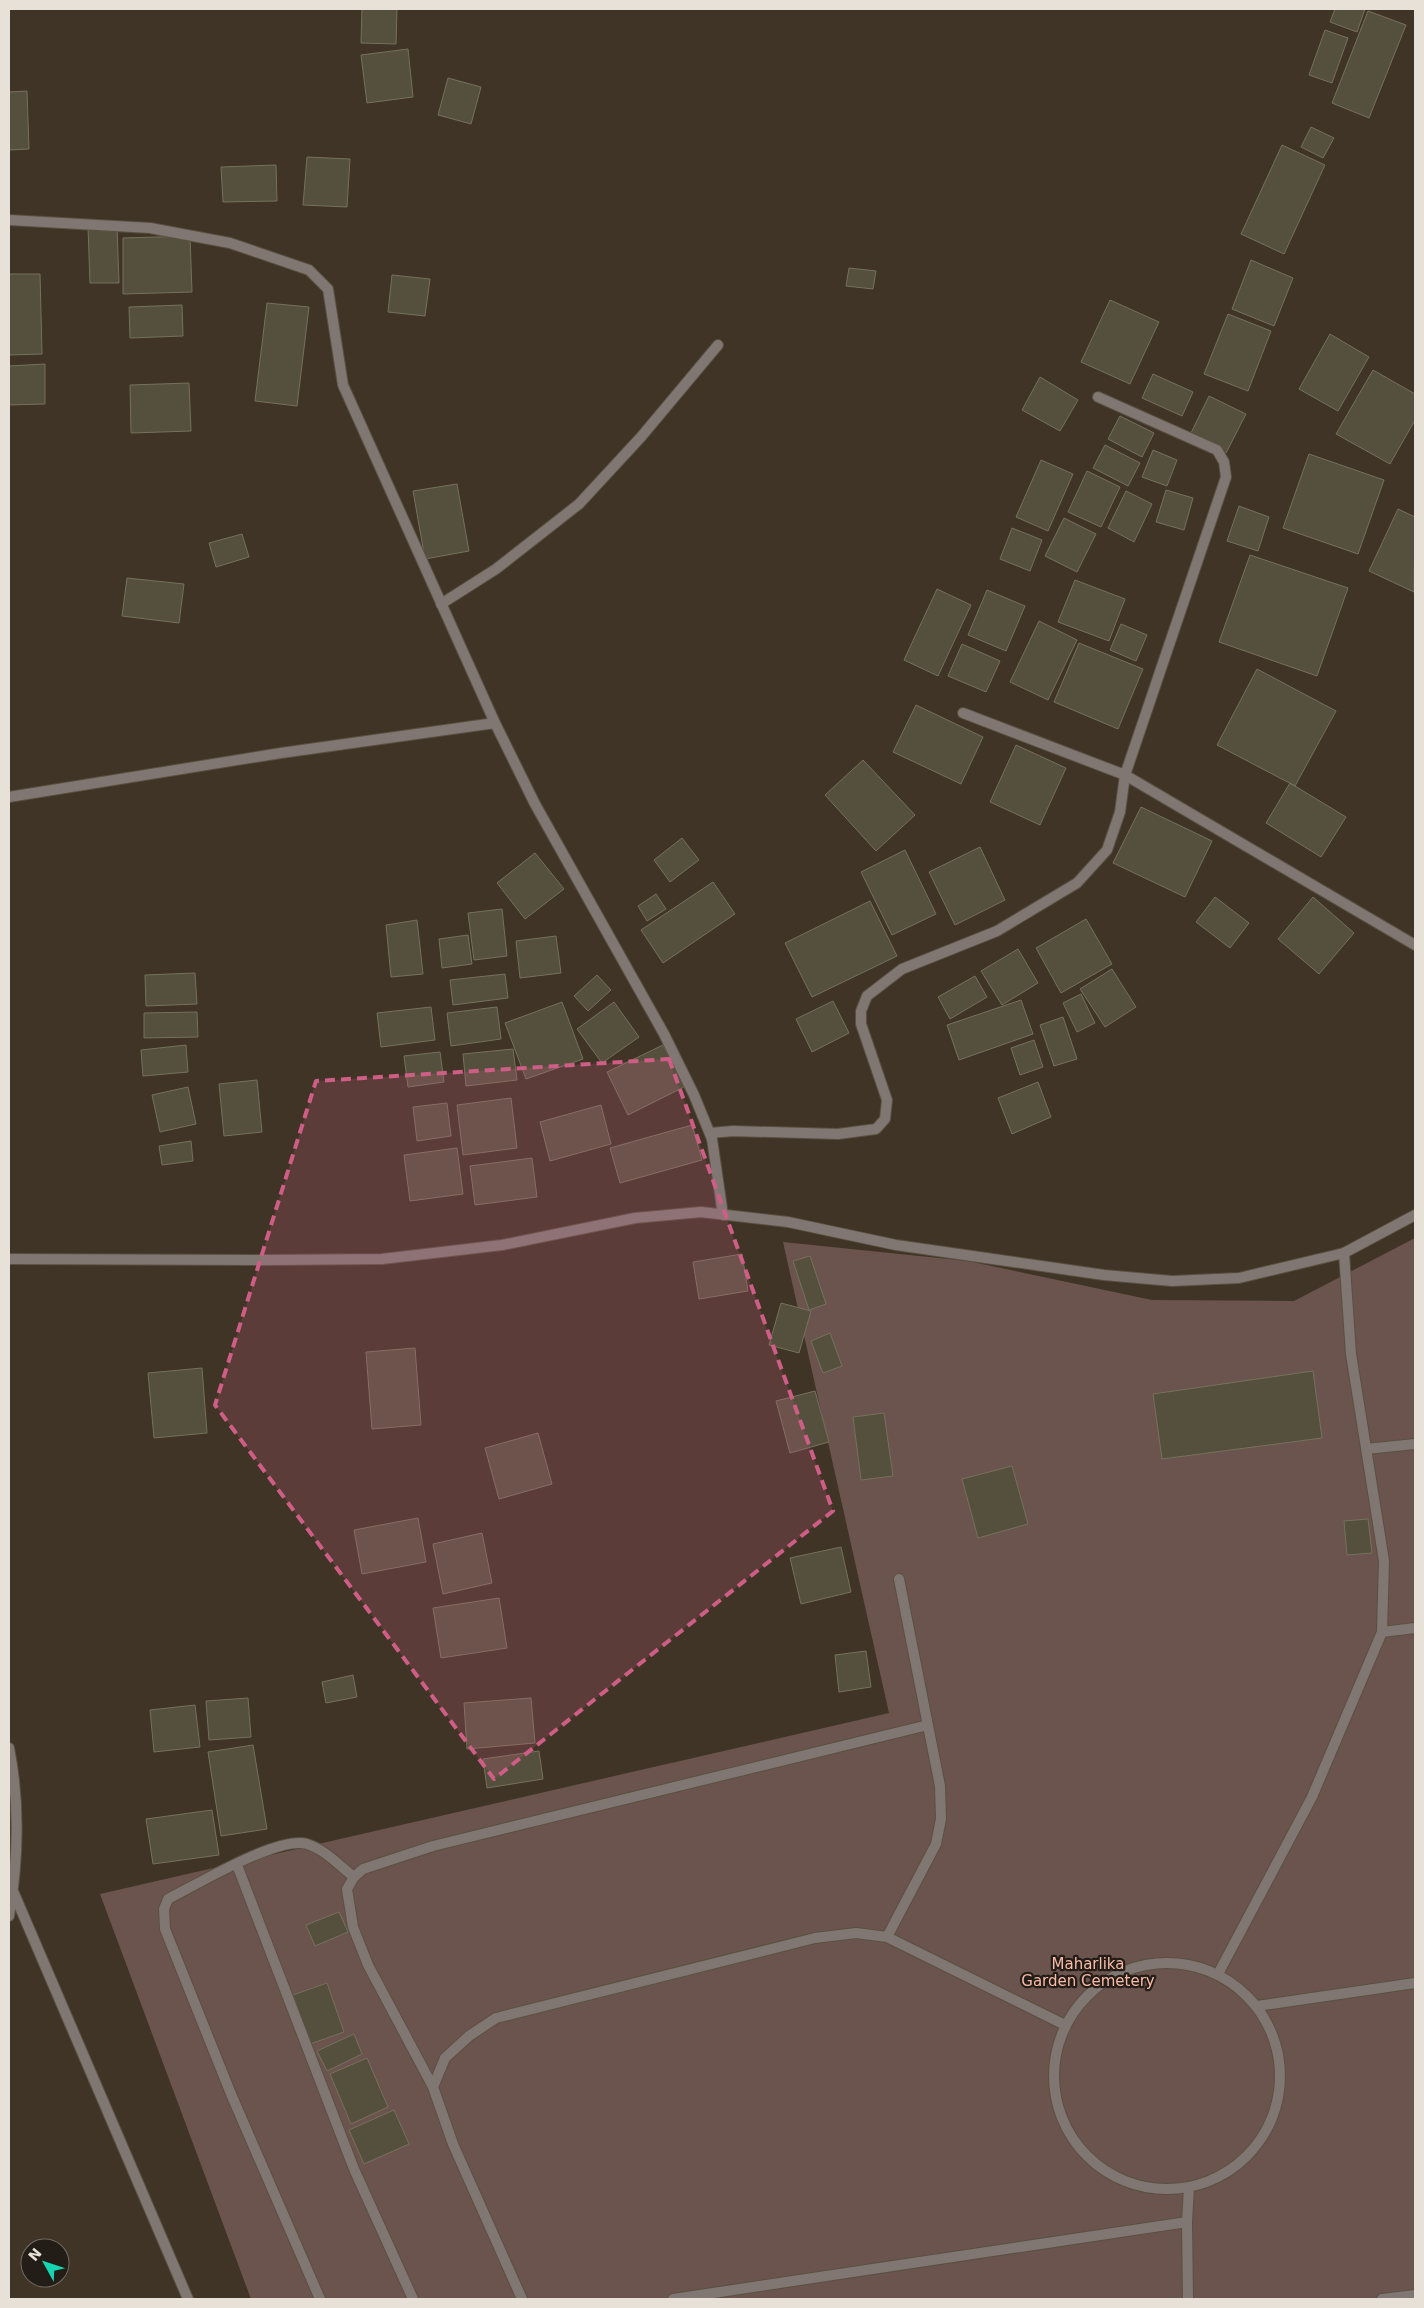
<svg xmlns="http://www.w3.org/2000/svg" width="1424" height="2308" viewBox="0 0 1424 2308" font-family="'DejaVu Sans',sans-serif">
<style>
.green{fill:#6b544e}
.building{fill:#55503d;stroke:#76715d}
.lines{fill:none;stroke-linecap:round;stroke-linejoin:round}
.service-casing{stroke:#5a5041;stroke-width:12}
.minor-casing{stroke:#5a5041;stroke-width:12}
.service{stroke:#807772;stroke-width:10}
.minor{stroke:#807772;stroke-width:10}
.marked{fill:#cf5e86;fill-opacity:0.2;stroke:#cf5e86;stroke-width:4;stroke-dasharray:10 6;stroke-linejoin:round}
.labels{text-anchor:middle;stroke-width:4.5;stroke-linejoin:round;paint-order:stroke}
.park-label{font-size:15px;fill:#fcbaa9;stroke:#221d16}
</style>
<rect width="100%" height="100%" fill="#3f3425"/>
<path class="green" d="M1415 1238V2299H251L100 1894 889 1713 783 1242 968 1261 1152 1300 1294 1301Z"/>
<path class="building" d="M362 9H397L396 44 361 43Z
M1335 9H1365L1357 32 1330 22Z
M1368 11 1406 25 1369 118 1332 103Z
M1325 30 1348 38 1332 83 1309 75Z
M408 49 413 97 367 103 361 55Z
M448 78 481 87 471 124 438 115Z
M27 91 29 149 9 150V92Z
M1311 127 1334 138 1323 158 1301 147Z
M1282 145 1325 165 1284 254 1241 234Z
M307 157 350 159 347 207 303 205Z
M276 165 277 201 223 202 221 167Z
M117 226 119 283H90L88 227Z
M190 236 192 292 123 294V238Z
M1251 260 1293 278 1274 326 1232 309Z
M849 268 876 271 873 289 846 286Z
M9 274H40L42 354 9 355Z
M392 275 430 279 425 316 388 312Z
M1110 300 1159 322 1130 384 1081 362Z
M267 303 309 307 297 406 255 401Z
M182 305 183 336 130 338 129 307Z
M1228 314 1271 331 1248 391 1204 374Z
M1330 334 1369 357 1338 411 1299 389Z
M45 364V404L9 405V366Z
M1373 370 1415 394V420L1390 464 1336 434Z
M1153 374 1193 392 1182 416 1142 398Z
M1040 377 1078 400 1060 431 1022 410Z
M189 383 191 431 131 433 130 385Z
M1209 396 1246 414 1226 453 1190 435Z
M1120 416 1154 433 1142 457 1108 439Z
M1105 445 1140 463 1128 486 1093 468Z
M1153 450 1177 460 1167 486 1142 477Z
M1309 454 1384 480 1358 554 1283 528Z
M1041 460 1073 474 1048 531 1016 517Z
M1087 471 1120 487 1101 527 1068 512Z
M457 484 469 551 425 559 413 491Z
M1166 490 1193 498 1184 530 1156 522Z
M1126 491 1152 504 1134 542 1108 528Z
M1239 506 1269 517 1258 551 1227 541Z
M1398 509 1415 517 1414 592 1369 571Z
M1064 518 1096 534 1077 572 1045 556Z
M1012 528 1042 540 1030 571 1000 559Z
M242 534 249 557 216 567 209 543Z
M1250 555 1348 588 1317 676 1219 642Z
M127 578 184 584 179 623 122 616Z
M1075 580 1125 599 1109 641 1058 622Z
M937 589 971 605 938 676 904 660Z
M987 590 1025 606 1006 651 968 635Z
M1039 621 1077 640 1048 700 1010 682Z
M1121 624 1147 635 1136 661 1110 650Z
M1079 643 1143 669 1118 729 1054 702Z
M962 644 1000 661 986 692 948 676Z
M1257 669 1336 711 1295 786 1217 745Z
M916 705 983 737 961 784 893 752Z
M1016 745 1066 768 1040 825 990 802Z
M863 760 915 815 876 851 825 795Z
M1290 783 1346 817 1321 857 1266 823Z
M1141 807 1212 841 1185 897 1113 863Z
M682 838 699 860 670 882 654 860Z
M980 847 1005 900 955 925 929 872Z
M905 850 936 914 892 935 861 872Z
M535 853 564 889 525 919 497 883Z
M713 882 735 914 663 963 641 930Z
M656 894 666 909 647 921 638 906Z
M1215 897 1249 923 1230 948 1196 922Z
M1313 897 1354 933 1319 974 1278 939Z
M870 901 897 956 812 997 785 943Z
M502 909 507 956 474 960 468 913Z
M1086 919 1112 964 1061 993 1036 948Z
M417 920 423 974 391 977 386 925Z
M468 935 472 964 442 968 439 939Z
M556 936 561 973 520 978 516 941Z
M1018 949 1038 983 1002 1005 981 971Z
M1112 969 1136 1007 1105 1027 1080 989Z
M195 973 197 1004 146 1006 145 975Z
M505 974 508 998 453 1005 450 980Z
M597 975 611 990 588 1011 574 996Z
M975 976 987 997 950 1019 938 997Z
M1081 994 1095 1023 1077 1032 1063 1003Z
M1021 1000 1033 1034 959 1060 947 1025Z
M833 1001 849 1033 812 1052 796 1019Z
M562 1002 583 1059 526 1079 505 1023Z
M614 1002 639 1037 602 1063 577 1029Z
M431 1007 435 1040 381 1047 377 1013Z
M497 1007 501 1039 451 1046 447 1013Z
M197 1012 198 1037 144 1038V1013Z
M1063 1017 1077 1059 1054 1066 1040 1025Z
M1034 1040 1043 1067 1020 1075 1011 1048Z
M186 1045 188 1072 143 1076 141 1050Z
M663 1045 684 1087 628 1115 607 1072Z
M513 1049 517 1080 466 1086 463 1054Z
M440 1052 444 1082 408 1087 404 1056Z
M257 1080 262 1132 224 1136 219 1084Z
M1038 1082 1051 1117 1012 1134 998 1098Z
M188 1087 196 1124 160 1132 152 1095Z
M511 1098 517 1148 463 1155 457 1105Z
M447 1103 451 1136 417 1141 413 1107Z
M601 1105 611 1144 550 1161 540 1122Z
M692 1125 702 1160 620 1183 610 1148Z
M191 1141 193 1161 162 1165 159 1146Z
M457 1148 463 1194 410 1201 404 1155Z
M532 1158 537 1197 475 1205 470 1166Z
M742 1254 748 1291 699 1299 693 1262Z
M810 1256 826 1304 809 1310 793 1261Z
M781 1303 811 1311 799 1353 769 1345Z
M830 1333 842 1366 823 1373 811 1341Z
M415 1348 421 1425 372 1429 366 1352Z
M202 1368 207 1433 154 1438 148 1373Z
M1313 1371 1322 1438 1162 1459 1153 1394Z
M815 1391 829 1442 790 1453 776 1401Z
M884 1413 893 1476 861 1480 853 1417Z
M538 1433 552 1484 499 1499 485 1448Z
M1012 1466 1028 1524 978 1538 962 1479Z
M418 1518 426 1562 362 1574 354 1530Z
M1368 1519 1372 1553 1347 1555 1344 1521Z
M482 1533 492 1583 443 1594 433 1544Z
M841 1547 851 1592 801 1604 790 1558Z
M499 1598 507 1648 441 1658 433 1608Z
M866 1651 871 1687 839 1692 835 1655Z
M353 1675 357 1697 326 1703 322 1682Z
M248 1698 251 1737 209 1740 206 1701Z
M531 1698 535 1743 467 1749 464 1703Z
M195 1705 200 1747 154 1752 150 1710Z
M253 1745 267 1829 221 1836 208 1752Z
M539 1751 543 1779 487 1788 483 1759Z
M212 1810 219 1855 153 1864 146 1819Z
M339 1912 348 1932 315 1946 306 1925Z
M327 1983 344 2032 310 2044 293 1995Z
M354 2034 362 2054 327 2071 317 2051Z
M367 2058 388 2107 351 2124 330 2074Z
M394 2110 409 2144 364 2164 349 2130Z"/>
<g class="lines">
<defs>
<path id="service" d="M441 604 496 569 579 504 641 437 718 345
M1366 1449 1415 1444
M1382 1632 1415 1628
M237 1865 354 2169 413 2299
M887 1937 936 1844 941 1819 940 1786 899 1579
M1054 2076a113 113 0 1 1 226 0a113 113 0 1 1-226 0Z
M1218 1974 1312 1797 1382 1632 1384 1561 1351 1354 1344 1253
M1257 2006 1415 1983
M433 2087 368 1965 353 1927 347 1889 354 1877 363 1869 433 1846 928 1725
M1187 2222 1189 2187
M320 2299 231 2094 165 1929 164 1909 168 1899C196 1885 279 1835 307 1844 324 1849 340 1866 354 1877
M522 2299 453 2144 433 2087 445 2058 469 2036 496 2018 815 1938 856 1933 887 1937 1065 2025
M673 2299 1187 2222 1188 2299
M1382 2299 1415 2295"/>
<path id="minor" d="M9 220 150 228 230 243 309 270 328 289 343 385 495 723 535 804 664 1034 694 1095 712 1139 723 1215
M963 713 1125 775 1415 945
M9 797 281 753 495 723
M710 1133 733 1131 838 1134 876 1129 885 1119 887 1100 861 1024V1011L867 996 902 969 997 931 1077 883 1107 850 1120 812 1125 775 1226 477 1224 462 1217 450 1098 397
M9 1259 270 1260 382 1259 502 1245 635 1218 701 1212 788 1222 896 1245 1104 1275 1172 1281 1239 1278 1344 1253 1415 1215
M9 1748C20 1803 18 1862 9 1916
M13 1891 188 2299"/>
</defs>
<use href="#service" class="service-casing"/>
<use href="#minor" class="minor-casing"/>
<use href="#service" class="service"/>
<use href="#minor" class="minor"/>
</g>
<path class="marked" d="M669 1059 833 1511 494 1779 215 1405 316 1081Z"/>
<g class="labels">
<g class="park-label">
<text x="1088" y="1969">Maharlika<tspan x="1088" dy="17">Garden Cemetery</tspan></text>
</g>
</g>
<rect width="1424" height="2308" fill="none" stroke="#e8e1d7" stroke-width="20"/>
<g transform="translate(45 2263) rotate(310)"><circle r="24" fill="#221d16" stroke="#716b63"/>
<path d="M0-4L9 19L0 12L-9 19Z" fill="#15d5b3"/>
<text y="-8" font-size="14" font-weight="bold" text-anchor="middle" fill="#e8e1d7">N</text>
</g>
</svg>
